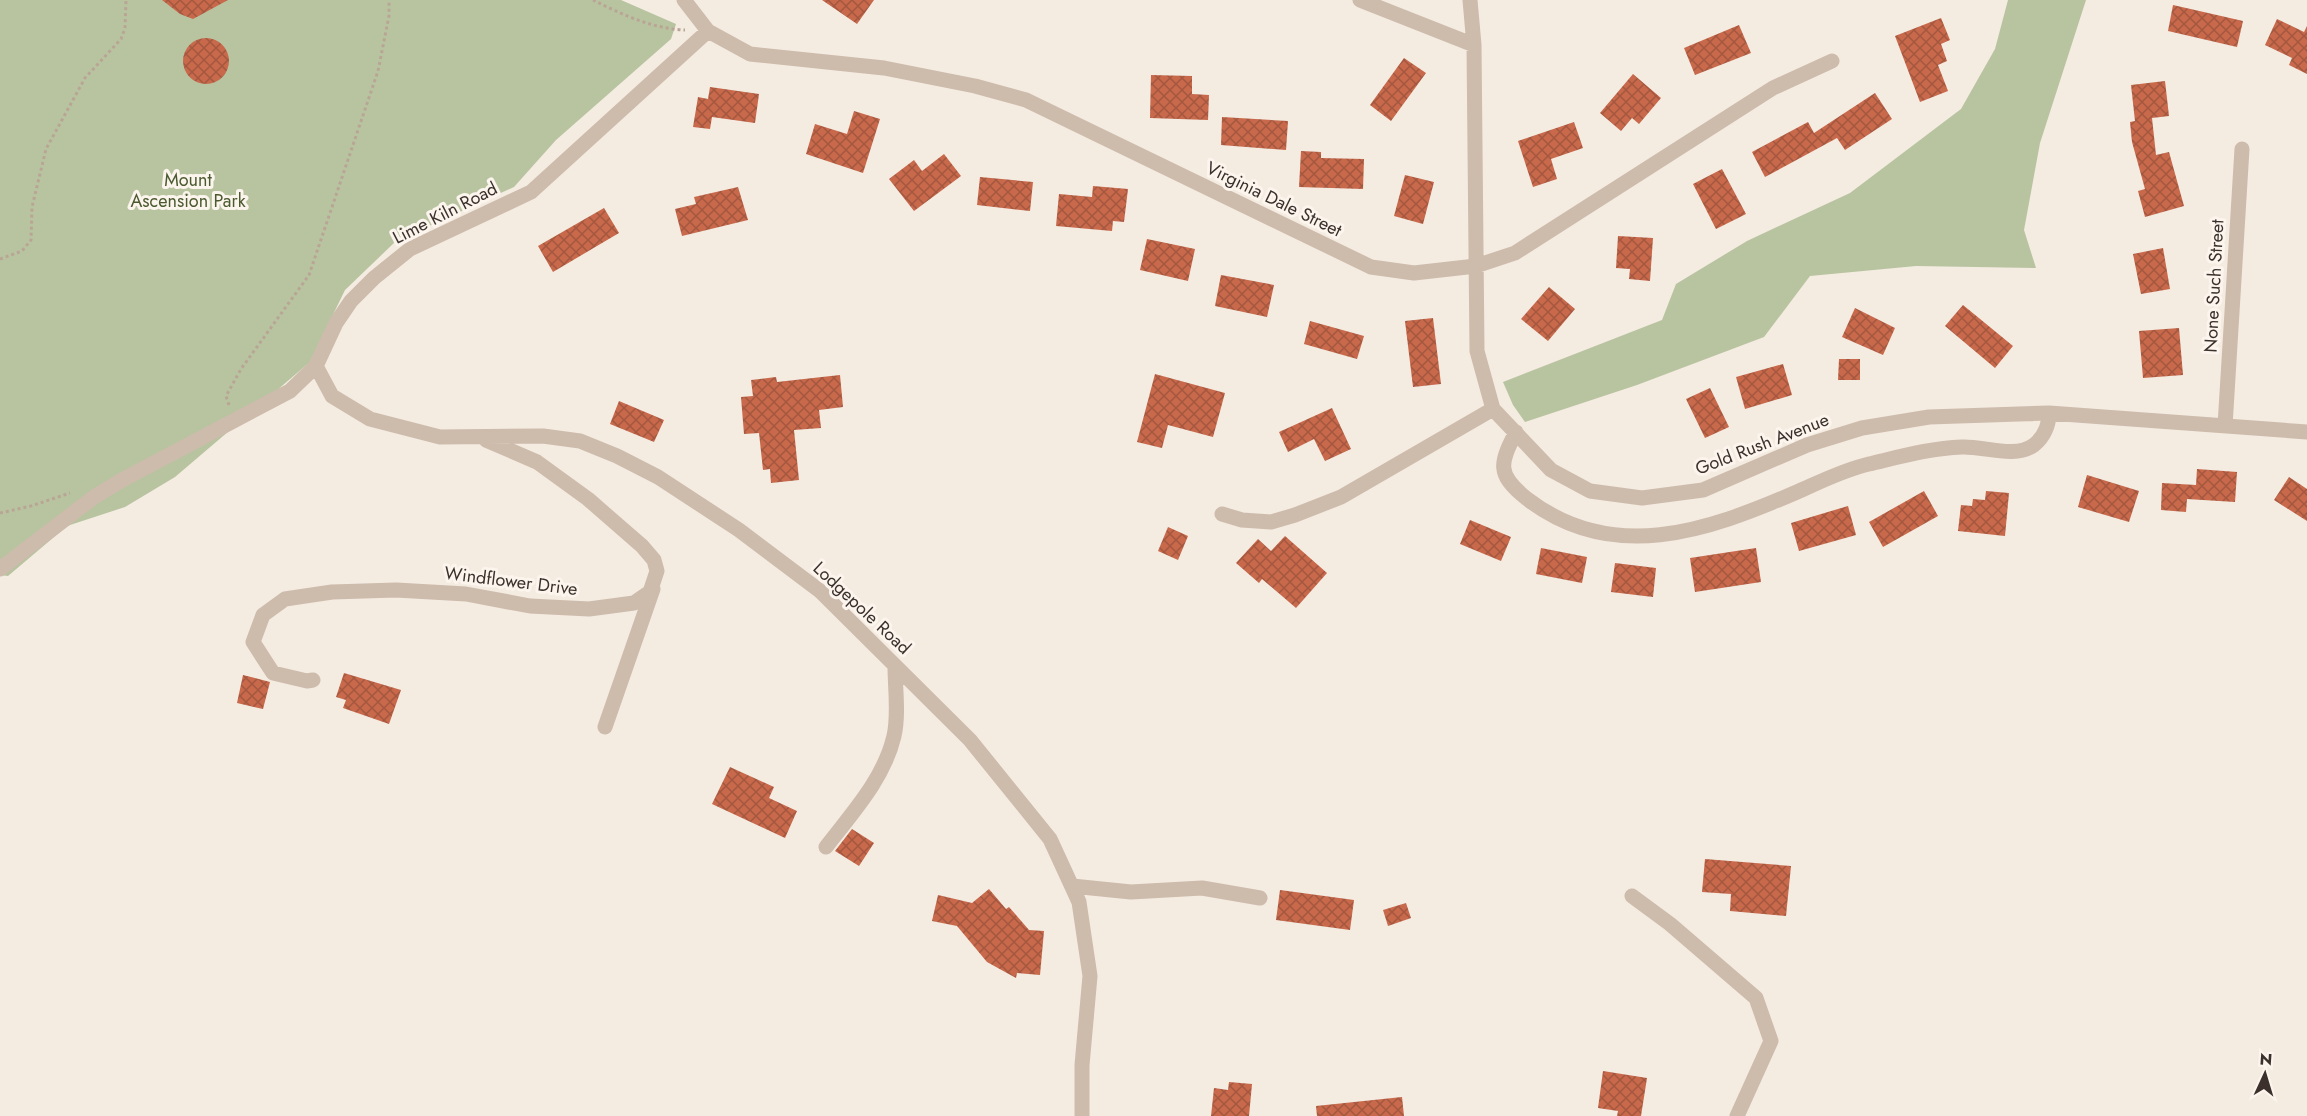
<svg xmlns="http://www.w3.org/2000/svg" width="2307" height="1116" viewBox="0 0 2307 1116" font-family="Jost,sans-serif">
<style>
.green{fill:#b8c4a0}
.building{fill:url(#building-cross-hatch)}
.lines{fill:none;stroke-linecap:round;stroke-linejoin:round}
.path{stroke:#b9a596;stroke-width:3;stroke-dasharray:3 3;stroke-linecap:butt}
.minor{stroke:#cdbbac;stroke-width:15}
.labels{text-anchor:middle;stroke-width:6;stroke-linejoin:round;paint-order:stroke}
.park-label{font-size:18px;fill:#4a5a2e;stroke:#fbf5ee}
.street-label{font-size:18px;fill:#3b302b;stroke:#fbf5ee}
</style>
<defs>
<pattern id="building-cross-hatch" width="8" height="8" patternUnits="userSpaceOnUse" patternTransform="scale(1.5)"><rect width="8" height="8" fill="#c8694b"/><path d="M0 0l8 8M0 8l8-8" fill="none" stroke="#a4573f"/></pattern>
</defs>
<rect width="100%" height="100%" fill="#f4ebe1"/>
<path class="green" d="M0 0H621L676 24 671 39 556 140 514 187 395 242 345 290 310 362 175 477 125 507 67 526 8 576 0 575Z
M2008 0H2086L2040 143 2024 230 2036 268 1916 266 1810 276 1764 337 1637 385 1525 422 1513 405 1503 382 1662 320 1676 284 1747 241 1850 193 1961 109 1995 49Z"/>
<path class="building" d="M162 0H228L193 19 180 14Z
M822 0H874L857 24Z
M2173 5 2243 21 2237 47 2168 31Z
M1941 18 1950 40 1941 44 1947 61 1938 65 1948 91 1920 102 1895 36Z
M2277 19 2304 32 2307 26V74L2289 65 2292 58 2265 45Z
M1739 25 1751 53 1695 75 1684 48Z
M183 61a23 23 0 1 1 46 0a23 23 0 1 1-46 0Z
M1404 58 1426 73 1391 121 1370 105Z
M1633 74 1661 98 1639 124 1632 118 1621 131 1600 113Z
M1151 75 1192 76V94L1209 95 1208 120 1150 118Z
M2165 81 2169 116 2152 118 2156 155 2169 152 2184 206 2145 217 2138 191 2145 189 2132 142 2130 122 2135 121 2131 85Z
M710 87 759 94 755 123 712 117 710 129 693 127 698 97 708 99Z
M1875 93 1892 119 1845 150 1837 138 1765 177 1752 152 1808 122 1814 133Z
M854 111 880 119 863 173 806 154 815 124 847 134Z
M1222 117 1288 121 1286 150 1221 145Z
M1574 122 1583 148 1551 159 1557 179 1533 187 1518 141Z
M1301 151 1321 152V158L1364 159 1363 189 1299 187Z
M944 154 961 176 914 211 889 179 914 160 922 171Z
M1722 169 1746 214 1716 229 1693 184Z
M1405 175 1434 182 1423 224 1394 216Z
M980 177 1033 182 1030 211 977 205Z
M1093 186 1128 189 1124 222 1113 221 1112 231 1056 226 1059 194 1092 197Z
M738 187 748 220 682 236 675 209 696 204 694 197Z
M604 208 619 233 553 272 538 246Z
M1618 236 1653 238 1650 281 1629 279 1630 269 1616 268Z
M1147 239 1195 249 1188 281 1140 270Z
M2163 248 2170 289 2141 294 2133 254Z
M1221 275 1274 285 1267 317 1215 306Z
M1549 287 1575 309 1548 341 1521 319Z
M1963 305 2013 346 1995 368 1945 326Z
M1855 308 1895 328 1883 355 1842 337Z
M1433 318 1441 384 1413 387 1405 321Z
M1310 321 1364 336 1357 359 1304 344Z
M2179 328 2183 375 2143 378 2139 331Z
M1839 359H1860V380H1838Z
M1783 364 1792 395 1745 409 1736 377Z
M1155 374 1225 393 1213 437 1168 425 1162 448 1137 442Z
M840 375 843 407 819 410 821 428 794 430 799 480 771 483 770 469 763 470 759 433 744 434 741 397 753 396 751 380 776 377 777 382Z
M1710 388 1729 427 1705 438 1686 399Z
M619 401 664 420 654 442 610 424Z
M1332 408 1351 449 1325 461 1314 439 1288 452 1279 432Z
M2197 469 2237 472 2235 502 2187 499 2186 512 2161 510 2162 483 2196 485Z
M2087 475 2139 491 2129 522 2078 507Z
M2289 477 2307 489V521L2274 500Z
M1924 491 1938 516 1883 547 1869 522Z
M1986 491 2009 493 2005 536 1958 531 1961 505 1972 506 1973 499 1985 500Z
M1848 506 1856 535 1799 551 1791 523Z
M1470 520 1511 537 1501 561 1460 544Z
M1168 527 1188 536 1178 560 1158 551Z
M1285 536 1327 573 1296 608 1262 579 1259 583 1236 563 1258 539 1271 551Z
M1541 548 1587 557 1582 583 1536 574Z
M1756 548 1761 582 1695 592 1690 558Z
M1615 563 1656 568 1653 597 1611 592Z
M344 673 401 690 389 724 343 708 346 700 336 697Z
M243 675 270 682 263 709 237 703Z
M730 767 774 787 769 798 797 811 785 838 712 804Z
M852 829 874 843 859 866 835 851Z
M1705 859 1791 866 1786 916 1730 911 1731 894 1702 892Z
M989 889 1006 909 1009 907 1029 930 1044 931 1040 975 1017 973 1016 978 987 962 957 926 932 921 938 895 972 903Z
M1280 890 1354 900 1350 930 1276 920Z
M1406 903 1411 918 1388 926 1383 910Z
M1603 1071 1647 1078 1641 1116H1617L1618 1111 1598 1108Z
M1229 1082 1252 1084 1249 1116H1211L1214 1088 1228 1090Z
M1402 1097 1404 1116H1317L1316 1106Z"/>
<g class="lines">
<path class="path" d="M593 0C621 14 653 29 685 30
M0 259 22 251 31 240 32 207 46 149 85 78 121 39 125 28 126 0
M229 405 226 396 241 369 309 275 378 71 389 16V0
M0 513 31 506 70 493"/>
<path class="minor" d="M684 0 708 31 750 54 884 68 975 86 1026 100 1371 267 1414 273 1476 266 1515 253 1773 88 1832 61
M1360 0 1474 45
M1470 0 1474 45 1477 351 1493 409 1551 470 1590 491 1642 498 1703 490 1807 445 1862 428 1929 417 2049 413 2307 432
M316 366 332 396 370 419 440 437 543 436 580 441 617 456 658 477 739 530 820 591 970 740 1050 839 1079 902 1090 976 1082 1065V1116
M2225 426 2242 149
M1516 432C1500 463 1496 474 1526 498 1612 565 1707 531 1797 492 1820 482 1843 470 1869 464 1899 457 1931 448 1962 447 1984 446 2015 459 2034 445 2044 437 2049 425 2049 413
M1222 514 1242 520 1271 522 1295 515 1341 497 1493 409
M0 569 94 497 122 480 290 391 316 366 336 323 351 301 374 278 410 249 531 192 708 31
M313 680 307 681 273 673 253 642 263 615 285 599 332 592 396 590 466 594 530 606 589 609 634 603 650 592 657 571 654 560 642 546 588 499 537 462 486 440
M605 727 653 589
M826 847C852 813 884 779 894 736 899 715 895 688 895 666
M1072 886 1131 892 1202 888 1260 898
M1632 896 1670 924 1756 998 1771 1041 1737 1116"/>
</g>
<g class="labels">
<g class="park-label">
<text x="188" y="186">Mount<tspan x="188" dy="21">Ascension Park</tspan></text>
</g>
<g class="street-label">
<text transform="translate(1274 199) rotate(26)" y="6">Virginia Dale Street</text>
<text transform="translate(445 213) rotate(-27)" y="6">Lime Kiln Road</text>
<text transform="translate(2214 286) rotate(-87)" y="6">None Such Street</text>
<text transform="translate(1762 444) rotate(-21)" y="6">Gold Rush Avenue</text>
<text transform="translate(511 581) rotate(7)" y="6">Windflower Drive</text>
<text transform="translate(862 608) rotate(43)" y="6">Lodgepole Road</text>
</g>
</g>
<g transform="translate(2265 1074) rotate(4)" stroke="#fbf5ee" stroke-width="4.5" paint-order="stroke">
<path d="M0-4.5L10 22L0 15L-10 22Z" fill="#3b302b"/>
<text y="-9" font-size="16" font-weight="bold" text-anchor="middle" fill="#3b302b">N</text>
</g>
</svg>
